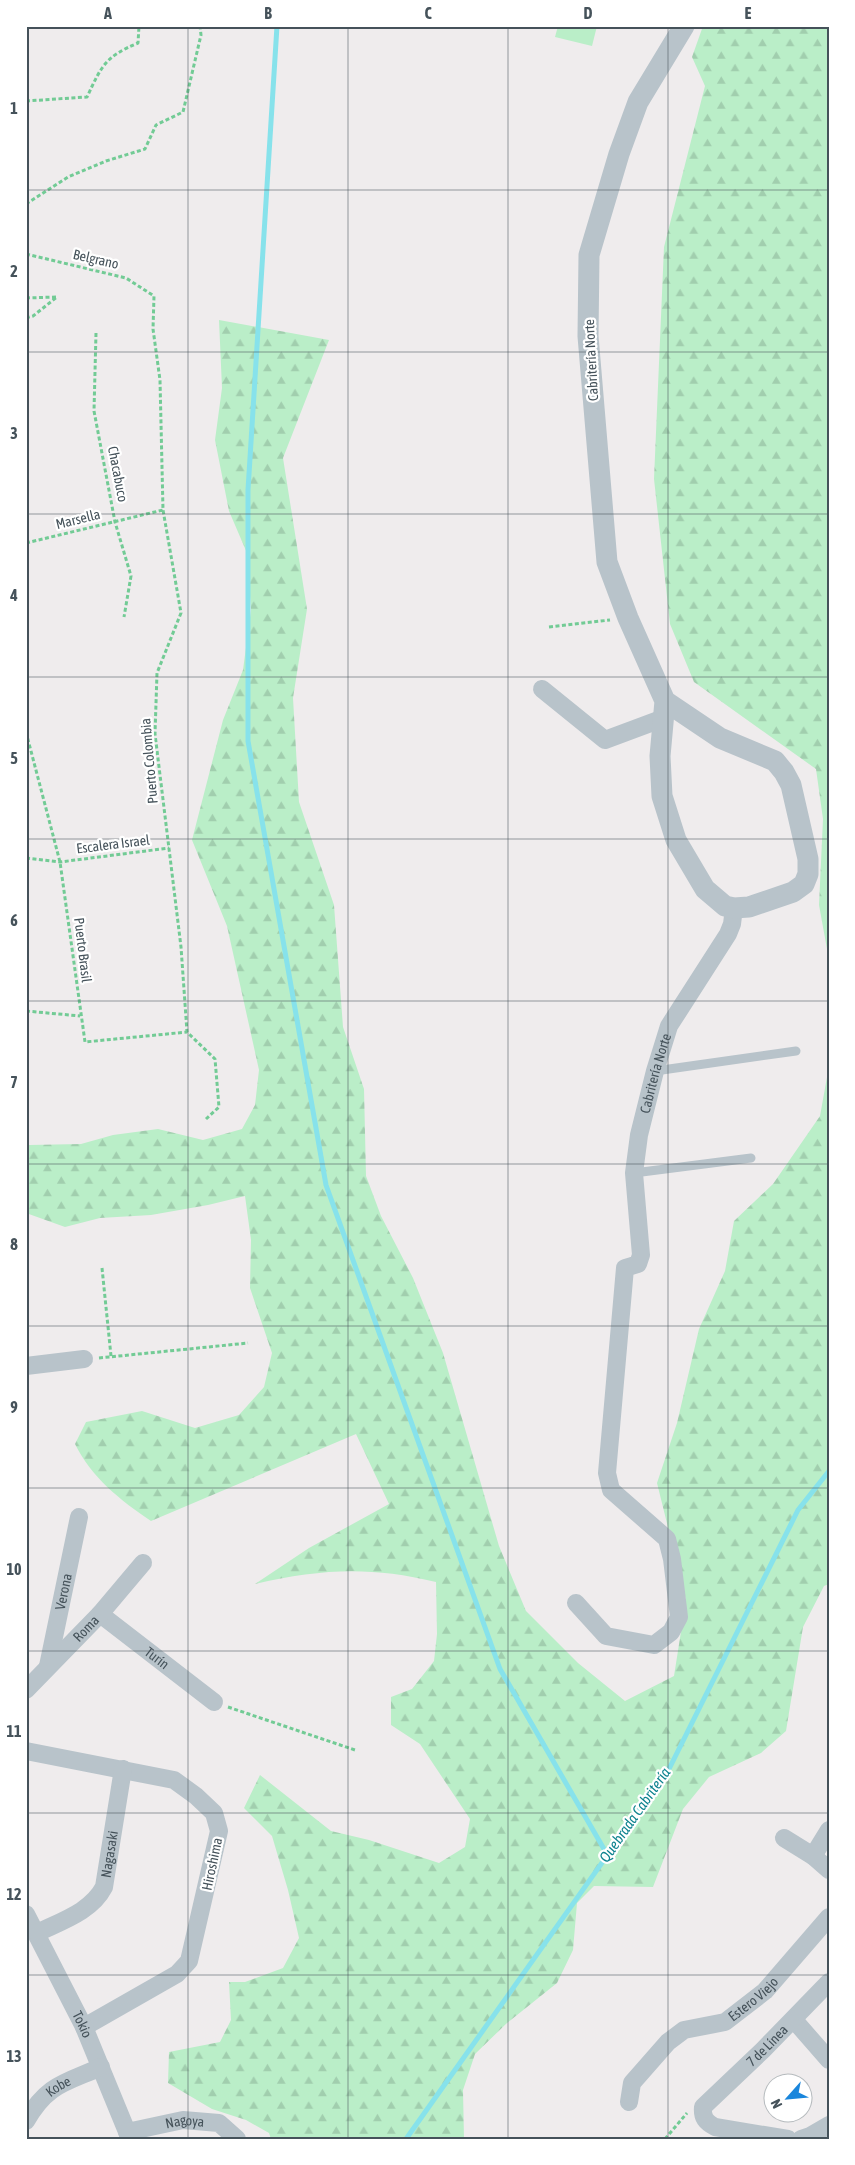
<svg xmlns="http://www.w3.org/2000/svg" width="855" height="2165" viewBox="0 0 855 2165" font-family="'Asap Condensed',sans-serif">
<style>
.forest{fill:url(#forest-firs)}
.pitch{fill:#baeec8}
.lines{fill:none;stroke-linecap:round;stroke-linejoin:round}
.stream{stroke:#87e2eb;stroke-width:5}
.path{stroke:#72cb95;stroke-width:3;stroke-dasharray:4 2.5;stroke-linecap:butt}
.service{stroke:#b8c3ca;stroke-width:9}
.minor{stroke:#b8c3ca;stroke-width:18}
.tertiary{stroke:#b8c3ca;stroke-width:21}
.grid{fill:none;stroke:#45525a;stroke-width:1;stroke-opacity:0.55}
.labels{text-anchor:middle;stroke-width:4.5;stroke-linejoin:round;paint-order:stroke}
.street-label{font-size:14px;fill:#45525a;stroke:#fff}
.water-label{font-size:15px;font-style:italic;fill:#0e838f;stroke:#fff}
.neatline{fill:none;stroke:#45525a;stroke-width:2}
.grid-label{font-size:16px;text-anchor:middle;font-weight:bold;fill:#45525a}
</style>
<defs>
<pattern id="forest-firs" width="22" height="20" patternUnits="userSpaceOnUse" patternTransform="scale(1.25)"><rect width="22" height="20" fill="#baeec8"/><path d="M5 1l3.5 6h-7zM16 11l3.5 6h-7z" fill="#a1ceae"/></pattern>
</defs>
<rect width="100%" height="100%" fill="#efeced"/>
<path class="forest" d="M703 26H829V1038L827 949 819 905 823 819 816 769 694 682 670 624 654 479 664 247 705 86 692 57Z
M219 320 329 340 283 458 307 609 293 698 299 802 334 905 343 1027 364 1089 366 1176 381 1216 413 1278 443 1353 499 1546 526 1611 578 1663 625 1701 674 1676 686 1600 657 1483 677 1423 699 1329 725 1271 734 1221 773 1184 820 1116 829 1066V1584L824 1586 803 1627 786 1731 761 1753 709 1777 683 1809 653 1887 594 1886 577 1903 573 1950 557 1983 507 2023 475 2054 463 2090 464 2139H271L269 2133 246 2120 212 2109 168 2083 169 2052 220 2042 231 2020 229 1982H245L283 1968 299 1938 288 1890 272 1836 244 1808 260 1775 331 1831 369 1840 439 1863 465 1847 470 1819 420 1744 391 1725V1697L412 1689 434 1661 437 1634 436 1582C369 1566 321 1569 255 1584L309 1548 389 1504 356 1434 151 1521C120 1500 92 1478 75 1444L86 1422 142 1411 195 1428 239 1415 264 1387 272 1353 250 1288 251 1240 245 1196 208 1205 151 1215 100 1218 65 1227 26 1213V1149L29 1145 81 1144 113 1135 158 1129 203 1140 242 1129 255 1105 259 1070 227 926 192 840 223 720 243 670 251 610 247 553 229 511 215 440 222 388Z"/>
<path class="pitch" d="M558 26H597L592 46 555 37Z"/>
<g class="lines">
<path class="stream" d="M277 26 248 490V741L326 1185 500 1669 608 1856
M406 2139 670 1767 798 1510 829 1471"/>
<path class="path" d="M26 101 87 97C102 65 105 57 138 43L139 26
M26 204 68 177 106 161 145 149 156 125 183 112 201 35 200 26
M26 254 126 278 154 296 153 329 160 380 163 510 181 613 157 673 155 734 181 947 187 1032 215 1059 219 1107 206 1119
M26 298 57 297 33 316 26 318
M96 333 94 411 115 522 131 576 124 617
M26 543 163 510
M549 627 610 620
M26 732 60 862 85 1042 187 1032
M26 858 60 862 169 848
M26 1011 80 1016
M102 1268 111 1356
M99 1358 248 1343
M228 1707 355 1750
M665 2139 687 2113"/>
<path class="service" d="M655 1071 796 1051
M634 1173 751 1158"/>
<g class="minor">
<path d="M542 689 605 740 664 718"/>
<path d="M26 1366 84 1359"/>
<path id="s1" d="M576 1603 606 1636 654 1645 671 1632 679 1617 672 1559 667 1539 611 1490 607 1473 625 1268 638 1264 641 1255 634 1173 639 1135 655 1071 669 1026 728 934 732 924 734 908"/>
<path id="s2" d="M100 1614 214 1702"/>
<path id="s3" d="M48 1666 79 1517"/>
<path id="s4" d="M26 1690 100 1614 143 1563"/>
<path d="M26 1751 174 1780 196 1796 214 1813 219 1831 189 1961 177 1974 84 2027"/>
<path d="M784 1838 813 1856 829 1870"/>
<path d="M813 1856 829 1830"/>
<path id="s5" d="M26 1914 84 2027 130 2139"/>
<path id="s6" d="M37 1933C61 1921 91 1912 104 1887L123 1769"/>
<path d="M794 2020 829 2060"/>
<path id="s7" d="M629 2102 632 2083 668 2042 684 2030 725 2022 765 1991 829 1917"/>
<path id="s8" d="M26 2121C47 2084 65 2083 101 2067"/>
<path id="s9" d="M127 2132 183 2120 219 2123 237 2139"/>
<path id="s10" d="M788 2139 715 2127C706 2122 702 2118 703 2107L763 2050 829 1982"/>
<path d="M801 2139 810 2136 829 2125"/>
</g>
<path class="tertiary" d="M665 701 660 756 662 796 676 840 705 889 725 906 734 908 749 907 793 892 804 884 808 874V859L791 785 784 772 775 761 720 738 665 701 628 618 607 562 588 336 589 255 619 154 638 102 684 26"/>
</g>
<path class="grid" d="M188 26V2139M348 26V2139M508 26V2139M668 26V2139M26 190H829M26 352H829M26 514H829M26 677H829M26 839H829M26 1001H829M26 1164H829M26 1326H829M26 1488H829M26 1651H829M26 1813H829M26 1975H829"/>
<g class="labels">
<g class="street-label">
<text transform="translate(96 259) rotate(13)" y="5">Belgrano</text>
<text transform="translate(591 360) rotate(-93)" y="5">Cabritería Norte</text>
<text transform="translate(118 474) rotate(79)" y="5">Chacabuco</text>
<text transform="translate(78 519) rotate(-14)" y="5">Marsella</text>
<text transform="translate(149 761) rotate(-95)" y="5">Puerto Colombia</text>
<text transform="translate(113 844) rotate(-7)" y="5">Escalera Israel</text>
<text transform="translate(83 950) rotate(83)" y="5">Puerto Brasil</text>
<text dy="5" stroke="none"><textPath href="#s1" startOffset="716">Cabritería Norte</textPath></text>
<text dy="5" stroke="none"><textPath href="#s3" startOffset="76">Verona</textPath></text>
<text dy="5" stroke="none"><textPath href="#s4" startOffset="86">Roma</textPath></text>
<text dy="5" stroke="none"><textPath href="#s2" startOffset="72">Turín</textPath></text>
<text dy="5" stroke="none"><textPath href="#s6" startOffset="116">Nagasaki</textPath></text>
<text transform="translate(212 1864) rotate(-78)" y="5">Hiroshima</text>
<text dy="5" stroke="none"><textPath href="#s7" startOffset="172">Estero Viejo</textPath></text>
<text dy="5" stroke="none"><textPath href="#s5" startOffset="124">Tokio</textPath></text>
<text dy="5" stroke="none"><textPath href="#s10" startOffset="188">7 de Línea</textPath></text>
<text dy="5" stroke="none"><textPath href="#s8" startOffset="48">Kobe</textPath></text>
<text dy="5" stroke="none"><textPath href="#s9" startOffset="59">Nagoya</textPath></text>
</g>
<g class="water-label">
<text transform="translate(635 1815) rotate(-55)" y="5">Quebrada Cabritería</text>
</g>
</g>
<rect width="855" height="2165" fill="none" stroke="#ffffff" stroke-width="55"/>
<g transform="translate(788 2098) rotate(243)"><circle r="24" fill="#ffffff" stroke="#b5babd"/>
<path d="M0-4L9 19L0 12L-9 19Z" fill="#1a86dc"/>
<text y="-8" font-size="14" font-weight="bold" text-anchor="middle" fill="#45525a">N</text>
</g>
<rect x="28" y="28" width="800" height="2110" class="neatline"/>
<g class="grid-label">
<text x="108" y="19">A</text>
<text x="268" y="19">B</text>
<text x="428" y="19">C</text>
<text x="588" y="19">D</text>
<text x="748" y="19">E</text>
<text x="14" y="114">1</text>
<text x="14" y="277">2</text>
<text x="14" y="439">3</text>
<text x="14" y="601">4</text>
<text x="14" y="764">5</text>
<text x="14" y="926">6</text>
<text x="14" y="1088">7</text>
<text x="14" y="1250">8</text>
<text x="14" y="1413">9</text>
<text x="14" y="1575">10</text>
<text x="14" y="1737">11</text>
<text x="14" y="1900">12</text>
<text x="14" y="2062">13</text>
</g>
</svg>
